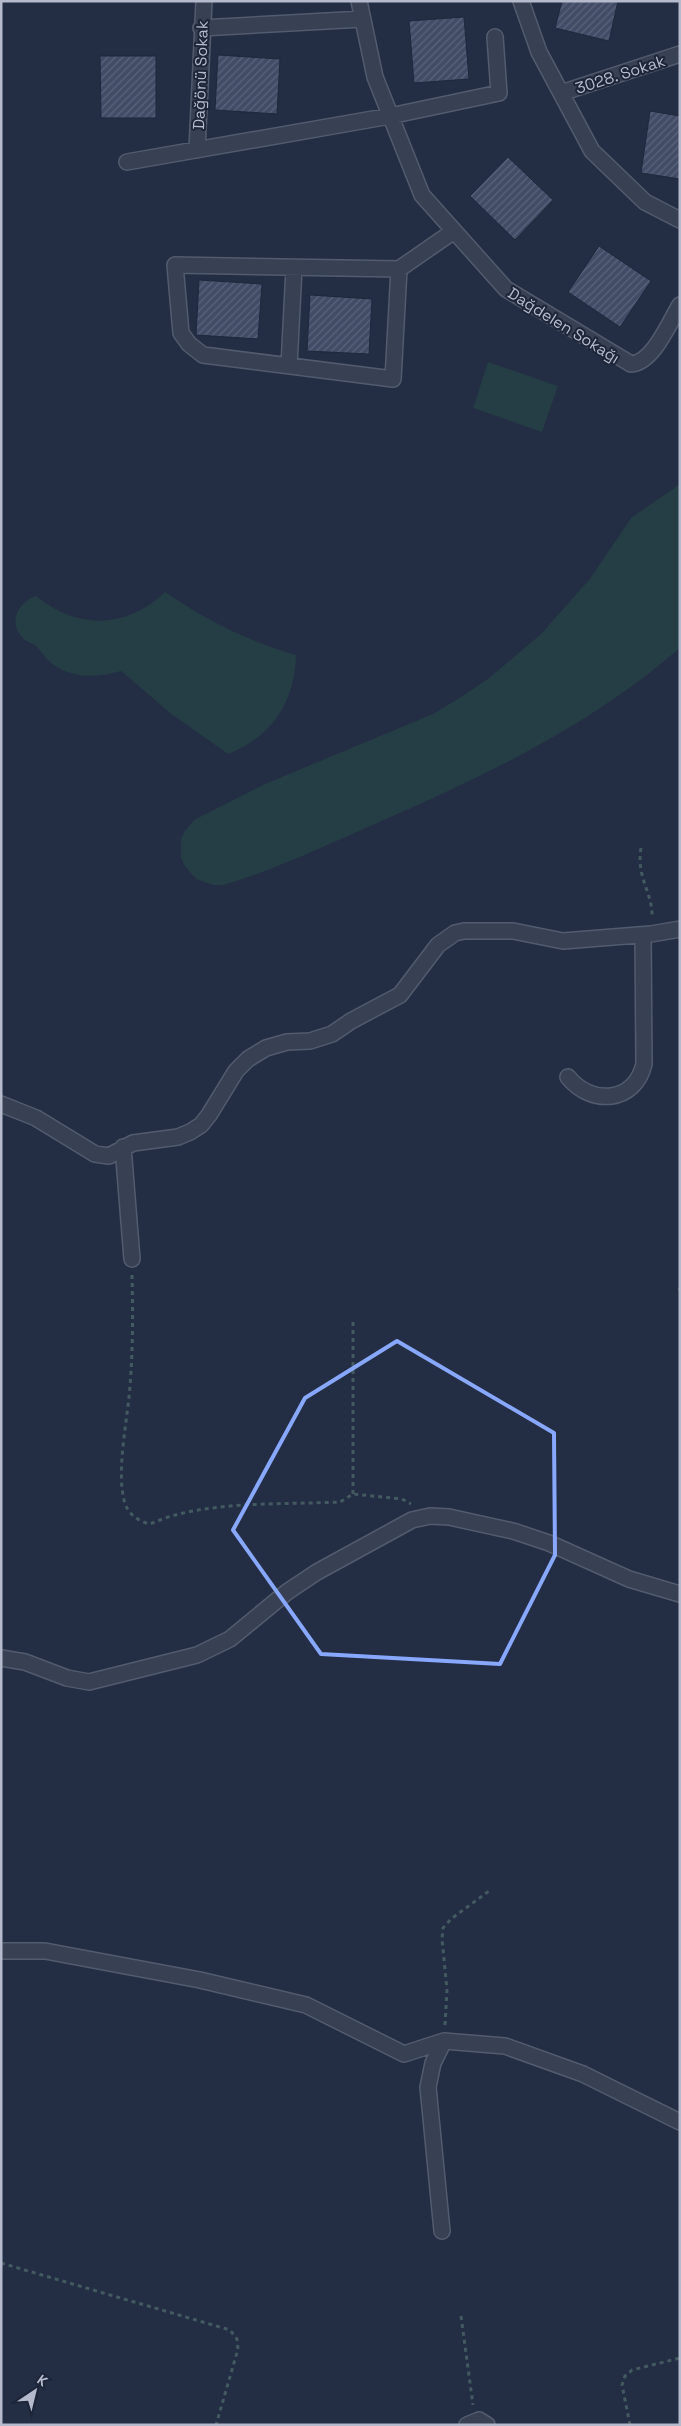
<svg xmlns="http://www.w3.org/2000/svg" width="681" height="2426" viewBox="0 0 681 2426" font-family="'Space Grotesk',sans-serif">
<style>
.grass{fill:#253d45}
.building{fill:url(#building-hatch);stroke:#1f273b}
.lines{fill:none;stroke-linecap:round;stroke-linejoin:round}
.street-casing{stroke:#535b6e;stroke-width:18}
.path{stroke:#445a61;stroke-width:3;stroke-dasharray:4 4;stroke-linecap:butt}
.street{stroke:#384053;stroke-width:15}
.marked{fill:none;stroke:#88a7ff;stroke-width:4;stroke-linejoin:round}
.labels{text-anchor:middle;stroke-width:4;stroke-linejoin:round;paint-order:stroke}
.street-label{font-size:16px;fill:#b5bbcd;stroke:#1d2539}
</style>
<defs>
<pattern id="building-hatch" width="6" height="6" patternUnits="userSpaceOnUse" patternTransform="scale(1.25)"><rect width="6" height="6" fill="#424c66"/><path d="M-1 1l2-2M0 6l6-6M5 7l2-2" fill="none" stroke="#5b647b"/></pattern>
</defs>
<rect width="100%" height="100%" fill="#232d44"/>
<path class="grass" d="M488 362 558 386 542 432 473 408Z
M680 484V648C590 726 485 776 377 823 327 845 275 870 223 885H213L196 879 184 865 181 857V840L184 832 194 820 265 784 433 714 461 697 489 678 540 635 589 580 631 518Z
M165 592C206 620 248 641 296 655 295 702 272 737 228 754L170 713 121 671C97 678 72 679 51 663 45 658 41 651 36 646 32 643 26 642 23 638 7 623 18 602 36 596 78 630 126 629 165 592Z"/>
<path class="building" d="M562 1H618L609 41 555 28Z
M464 17 469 79 414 83 409 21Z
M218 55 280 59 277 114 215 110Z
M100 56H156V118H101Z
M650 111 680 116V179L641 173Z
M508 157 553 200 515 240 470 196Z
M599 246 651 281 620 327 568 292Z
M199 280 262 284 258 339 196 335Z
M310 295 372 299 369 354 307 351Z"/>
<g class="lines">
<defs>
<path id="street" d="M359 1 375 77 422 195 506 289 631 364C653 363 669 323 680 305
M521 1 539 52 592 151 645 202 680 220
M201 28 363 19
M561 93 680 54
M197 150 204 1
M127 162 390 116 499 93 495 37
M399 269 393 379 203 355 189 344 181 333 175 265 399 269 454 231
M289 366 294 268
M568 1077C591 1106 635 1103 644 1064L643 935
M1 1104 36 1118 95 1154 109 1156 133 1143 178 1137 190 1132 201 1125 209 1115 236 1071 248 1059 266 1048 287 1042 310 1041 332 1034 351 1021 400 995 438 945 455 933 464 931H513L563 941 651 934 680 929
M123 1147 132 1259
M1 1658 25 1662 67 1678 89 1682 197 1655 230 1639 287 1592 317 1572 412 1520 430 1516 449 1517 513 1531 549 1543 629 1579 680 1594
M1 1951H45L200 1980 306 2005 404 2054 444 2041 505 2046 583 2074 680 2122
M442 2231 428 2087 433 2063 444 2041
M467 2425 479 2420 487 2425"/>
</defs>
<use href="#street" class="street-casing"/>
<path class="path" d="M641 848C636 878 653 893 652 917
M132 1275C133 1316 133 1356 129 1397 126 1426 117 1472 124 1500 127 1513 137 1521 150 1524 203 1500 281 1505 340 1502L353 1494 402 1499 411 1504
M678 1289H680
M353 1494V1318
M445 2025 447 1990 442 1939 443 1928 451 1919 489 1891
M1 2263 230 2330 237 2339 238 2349 216 2425
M461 2316 473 2405
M630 2425 622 2385 625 2376 632 2370 680 2358"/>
<use href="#street" class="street"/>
</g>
<path class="marked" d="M397 1341 554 1433 555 1555 500 1664 321 1654 233 1530 305 1398Z"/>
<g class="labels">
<g class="street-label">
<text transform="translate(620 74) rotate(-18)" y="6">3028. Sokak</text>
<text transform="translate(200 75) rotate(-88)" y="6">Dağönü Sokak</text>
<text transform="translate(564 325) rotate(32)" y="6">Dağdelen Sokağı</text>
</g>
</g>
<rect width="681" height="2426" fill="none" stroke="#b5bbcd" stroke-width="5"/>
<g transform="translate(35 2391) rotate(35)" stroke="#1d2539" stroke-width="4" paint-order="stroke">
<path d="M0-4L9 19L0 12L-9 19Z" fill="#b5bbcd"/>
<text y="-8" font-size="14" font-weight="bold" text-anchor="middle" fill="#b5bbcd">K</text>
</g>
</svg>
